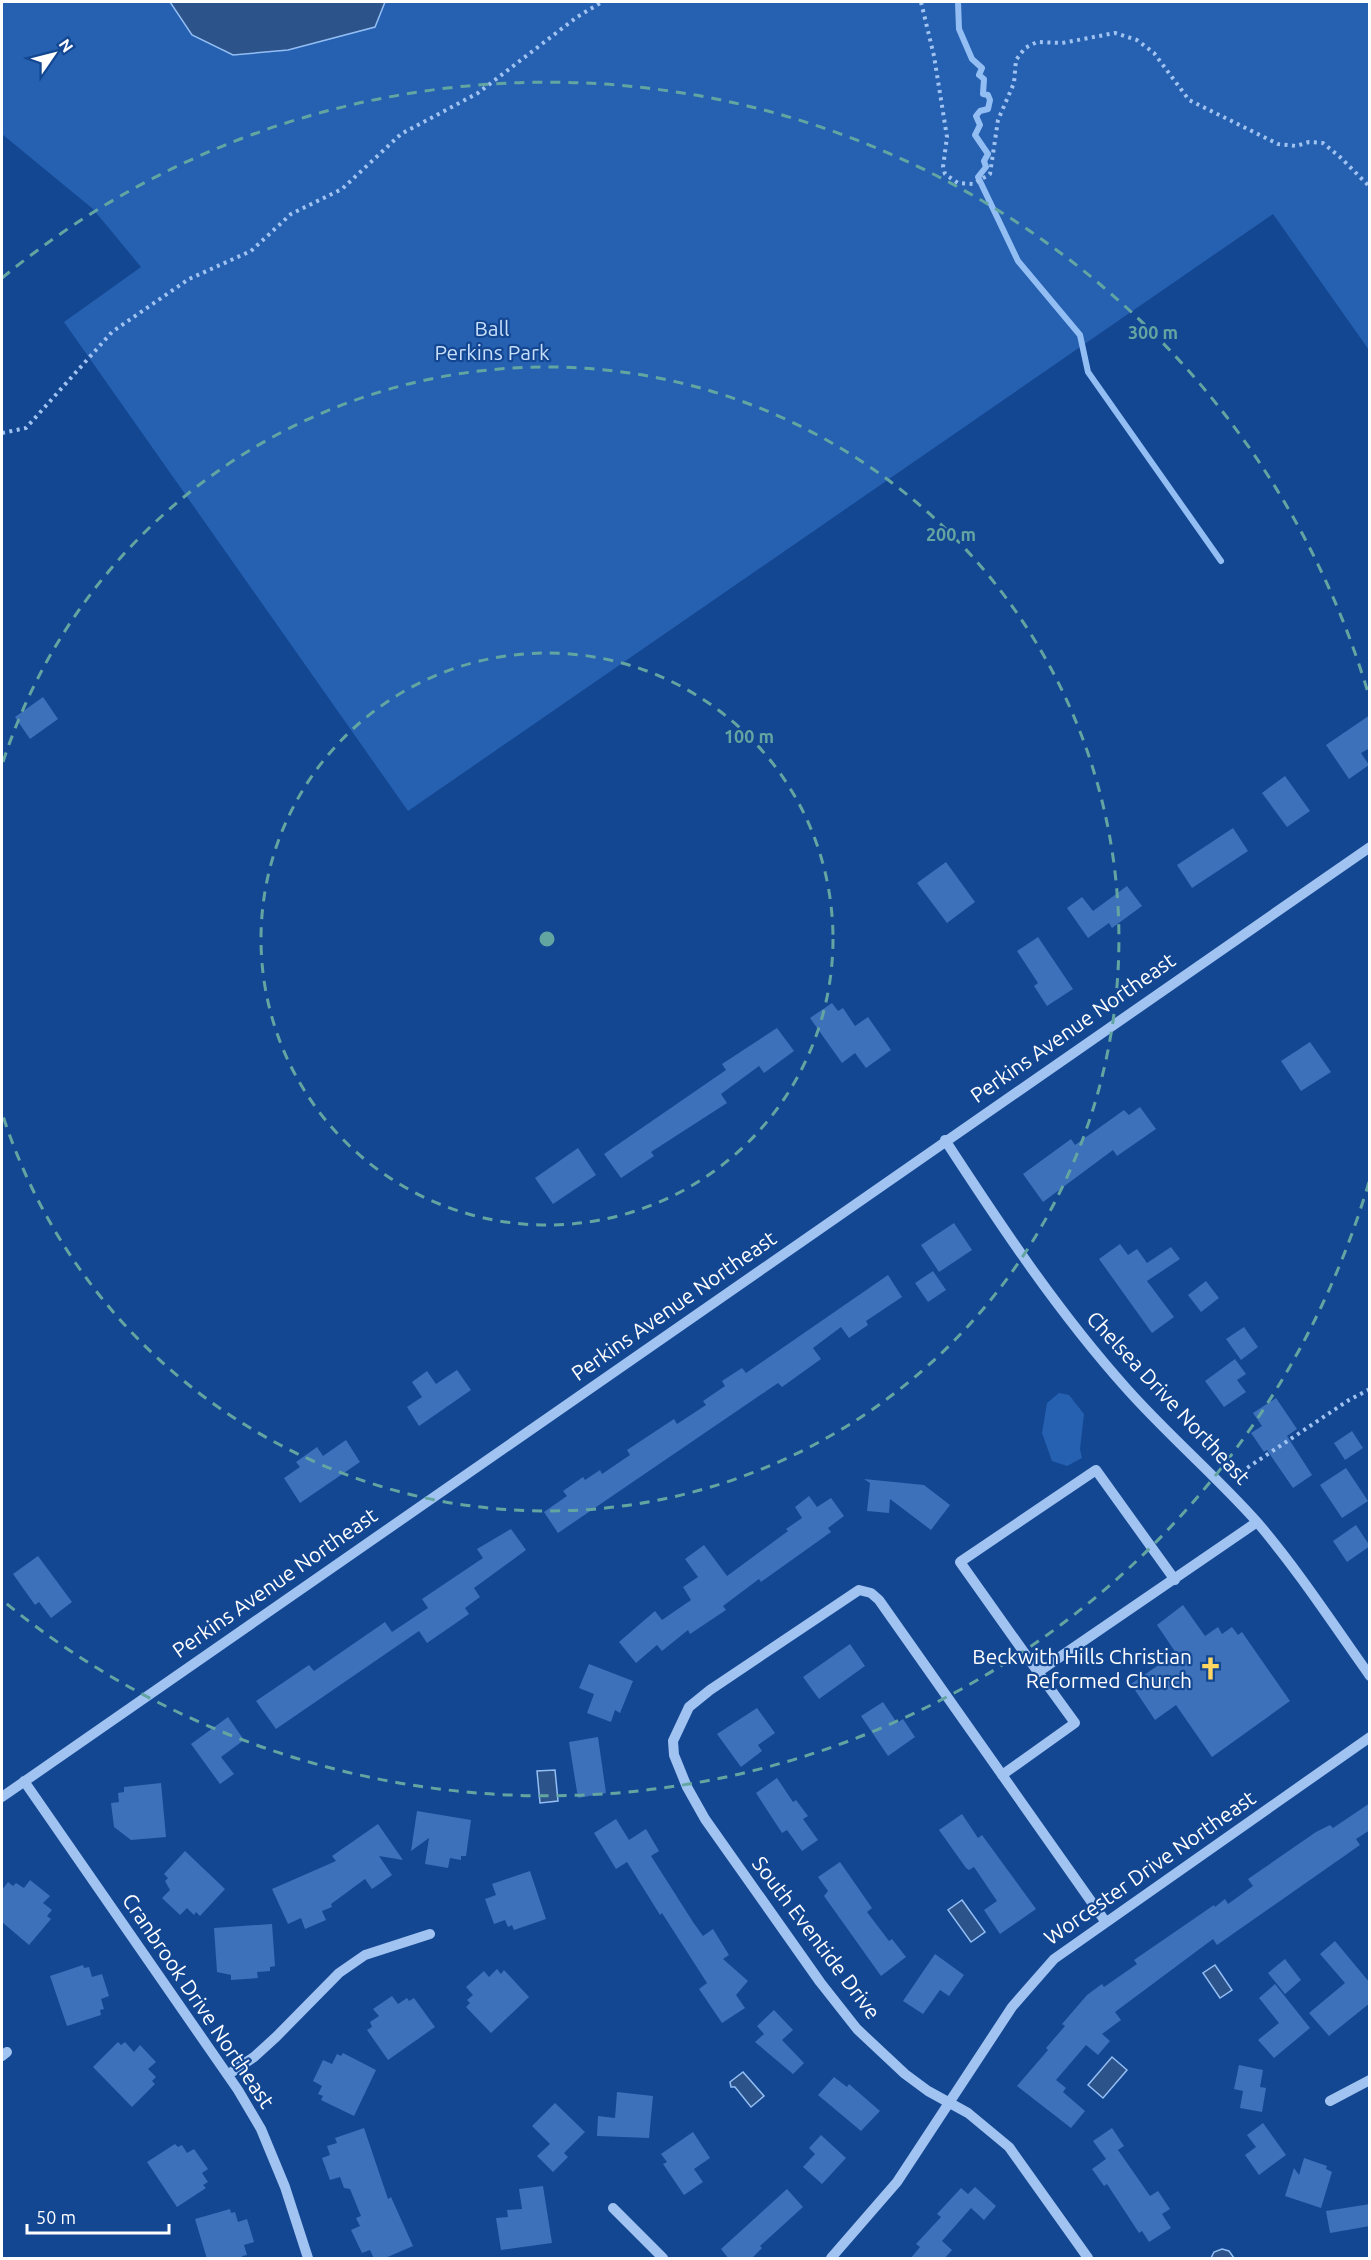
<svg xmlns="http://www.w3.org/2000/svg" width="1371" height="2260" viewBox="0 0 1371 2260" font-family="Ubuntu,sans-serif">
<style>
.green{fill:#2661b1}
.water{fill:#2c538a;stroke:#93bef4;stroke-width:1.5}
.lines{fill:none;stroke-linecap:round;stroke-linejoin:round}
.stream{stroke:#93bef4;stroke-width:6}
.building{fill:#3d71ba}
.path{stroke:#a1c3f1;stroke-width:4;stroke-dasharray:3 4.5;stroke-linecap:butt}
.minor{stroke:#a1c3f1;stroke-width:10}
.ring{fill:none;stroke:#63a6a1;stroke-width:3;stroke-dasharray:10 8}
.labels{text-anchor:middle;stroke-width:4.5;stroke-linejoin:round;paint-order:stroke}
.park-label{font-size:21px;fill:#c8dffc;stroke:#144792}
.street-label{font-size:21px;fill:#fff;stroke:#144792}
.poi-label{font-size:21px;fill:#fff;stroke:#144792;text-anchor:end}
.centre{fill:#63a6a1;stroke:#144792;stroke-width:3}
.ring-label{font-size:18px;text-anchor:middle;font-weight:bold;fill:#63a6a1;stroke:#144792;stroke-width:4.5;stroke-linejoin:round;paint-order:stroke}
</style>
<rect width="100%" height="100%" fill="#144792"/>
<path class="green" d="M2 2H1369V350L1273 214 408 811 64 322 141 267 93 209 2 134Z
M1059 1393 1069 1395 1084 1414 1080 1449 1082 1458 1067 1466 1052 1461 1042 1433 1047 1403Z"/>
<path class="water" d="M170 2H385L375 27 288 50 233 55 192 35Z
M555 1770 558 1801 540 1803 537 1771Z
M962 1900 985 1932 971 1942 948 1910Z
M1215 1965 1232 1990 1220 1998 1203 1973Z
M1112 2057 1127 2070 1103 2098 1088 2085Z
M743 2072 764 2096 751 2107 735 2087H731L730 2082Z
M1222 2249 1229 2251 1234 2258H1211L1214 2252Z"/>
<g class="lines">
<path class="stream" d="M958 2 959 29 972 59 982 68 979 75 984 79 983 94 988 95 990 100 988 109 980 111 976 116 980 125 975 135 988 154 984 161 986 167 978 177 1018 261 1080 335 1088 372 1221 561"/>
</g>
<path class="building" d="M43 697 58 719 30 739 15 717Z
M1370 715V748L1361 753 1369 765 1349 779 1326 745Z
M1285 776 1310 811 1287 827 1262 793Z
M1233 828 1248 851 1192 888 1177 865Z
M946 862 975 902 947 923 917 883Z
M1127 886 1142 906 1112 928 1109 923 1088 938 1067 908 1082 897 1093 911Z
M1038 937 1073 989 1047 1006 1034 986 1038 983 1017 951Z
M832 1003 838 1011 843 1008 855 1026 868 1017 891 1050 866 1068 855 1053 842 1063 810 1018Z
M777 1028 794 1051 764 1073 759 1066 721 1094 727 1103 651 1152 654 1156 621 1178 604 1154 726 1070 722 1064Z
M1310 1042 1331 1072 1301 1091 1281 1061Z
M1140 1107 1156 1129 1117 1156 1113 1150 1043 1202 1023 1174 1071 1139 1075 1145 1124 1110 1129 1115Z
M578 1148 596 1175 553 1204 535 1178Z
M954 1223 972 1250 939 1272 921 1245Z
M1120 1244 1128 1255 1137 1249 1147 1263 1171 1247 1180 1259 1147 1281 1174 1317 1152 1333 1099 1259Z
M933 1271 946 1290 928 1302 915 1283Z
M888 1275 902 1297 866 1321 868 1325 849 1338 841 1327 813 1348 821 1359 782 1387 778 1383 558 1533 544 1512 567 1496 563 1491 583 1477 585 1480 600 1470 602 1474 630 1455 627 1450 674 1419 677 1424 706 1405 703 1401 725 1386 722 1381 742 1368 746 1373Z
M1206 1281 1219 1298 1201 1312 1188 1295Z
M1244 1327 1258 1347 1241 1360 1226 1339Z
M1235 1359 1246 1374 1237 1380 1246 1392 1224 1407 1205 1381Z
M457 1370 471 1390 419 1426 407 1407 422 1397 412 1382 427 1371 436 1384Z
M1276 1398 1297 1429 1287 1436 1312 1475 1293 1488 1267 1450 1264 1452 1251 1433 1262 1426 1253 1413Z
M1352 1431 1363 1448 1345 1460 1334 1443Z
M346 1440 360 1462 300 1503 284 1478 300 1467 296 1462 317 1447 323 1456Z
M1346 1468 1368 1501 1342 1518 1320 1485Z
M864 1479 924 1485 950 1505 931 1530 890 1499 889 1513 867 1511 870 1483Z
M809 1496 817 1507 831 1498 844 1516 828 1528 831 1532 761 1582 759 1579 723 1606 726 1610 690 1634 688 1630 662 1651 657 1645 636 1663 619 1642 655 1611 662 1620 691 1600 683 1587 698 1577 685 1559 704 1545 727 1576 788 1531 786 1529 802 1518 795 1507Z
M1356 1525 1370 1546 1347 1562 1333 1541Z
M511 1529 526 1550 474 1588 480 1597 465 1608 469 1614 427 1643 419 1631 276 1729 256 1701 309 1665 314 1671 385 1622 392 1632 428 1608 422 1599 483 1558 477 1549Z
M38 1556 72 1602 51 1618 39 1602 35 1605 13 1574Z
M1183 1605 1205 1636 1218 1627 1222 1634 1232 1627 1238 1635 1242 1632 1290 1701 1212 1757 1176 1705 1155 1720 1131 1684 1176 1653 1157 1625Z
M850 1644 865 1666 819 1699 803 1677Z
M589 1664 633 1681 620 1713 615 1710 611 1722 587 1713 594 1694 579 1688Z
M883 1702 897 1723 903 1719 915 1737 888 1756 861 1716Z
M757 1708 775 1733 758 1745 762 1751 741 1767 717 1734Z
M228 1717 244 1740 221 1757 234 1774 220 1784 191 1744Z
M598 1737 606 1793 578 1798 569 1742Z
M777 1778 793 1802 796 1800 808 1816 803 1819 818 1840 802 1851 787 1830 782 1833 756 1793Z
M161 1783 166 1837 131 1840 114 1827 111 1803 119 1802 118 1793 124 1792V1787Z
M1370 1803V1830L1356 1839 1360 1845 1217 1945 1213 1939 1115 2012 1121 2020 1102 2034 1110 2041 1098 2055 1086 2045 1056 2080 1066 2088 1063 2092 1085 2111 1071 2128 1017 2086 1048 2050 1046 2048 1065 2026 1062 2024 1087 1995 1102 1984 1104 1987 1137 1964 1134 1960 1214 1905 1215 1907 1225 1899 1228 1904 1253 1886 1248 1879 1316 1832 1330 1825 1333 1828Z
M417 1811 471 1820 466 1856H461V1860L450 1858 448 1868 425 1864 429 1838 411 1851Z
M962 1814 978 1838 982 1835 1036 1909 1000 1934 984 1910 997 1901 974 1867 969 1870 966 1868 939 1830Z
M616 1819 629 1840 646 1829 659 1851 651 1856 693 1922 703 1936 713 1929 729 1955 723 1959 748 1981 736 1995 745 2008 722 2023 699 1989 707 1983 662 1913 660 1915 627 1862 616 1869 594 1833Z
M378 1824 403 1860 379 1856 392 1875 372 1889 365 1879 331 1904 332 1907 322 1911 326 1920 305 1929 301 1918 288 1924 272 1889 336 1861 332 1856Z
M185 1851 225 1889 200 1916 196 1912 194 1915 187 1908 180 1915 162 1898 170 1890 165 1881 168 1878 164 1874Z
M840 1862 872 1908 867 1912 889 1941 892 1939 906 1957 881 1976 824 1896 828 1891 818 1877Z
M530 1871 546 1919 514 1930 512 1925 508 1927 505 1920 494 1924 485 1899 496 1895 492 1884Z
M30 1880 50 1896 43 1903 52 1910 47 1916 51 1919 29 1945 2 1922V1890L8 1882 13 1886 16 1883 24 1888Z
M272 1924 275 1966 270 1967V1971L257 1972 258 1978 231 1980V1975L217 1972 214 1928Z
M1335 1941 1370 1983V2003L1329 2036 1309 2013 1345 1983 1320 1954Z
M935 1954 964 1975 949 1996 940 1990 923 2014 903 2001Z
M1285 1959 1301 1980 1285 1994 1268 1973Z
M83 1965 84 1968 89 1967 92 1977 102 1974 109 1996 101 1999 104 2009 100 2010 101 2015 67 2026 50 1976Z
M497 1969 501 1974 504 1970 529 1997 491 2033 466 2007 470 2003 467 2000 473 1995 466 1987 484 1971 489 1977Z
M1275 1984 1310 2028 1274 2058 1258 2040 1279 2023 1259 1998Z
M392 1996 398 2004 407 1998 409 2001 414 1998 435 2027 388 2060 367 2030 372 2027 370 2022 379 2016 373 2009Z
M774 2010 793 2030 782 2040 804 2063 793 2074 755 2042 764 2034 757 2026Z
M118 2042 121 2045 125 2042 134 2052 140 2045 156 2062 148 2069 156 2077 152 2081 155 2084 132 2107 93 2067Z
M343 2053 376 2070 354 2116 321 2100 323 2096 318 2094 322 2086 313 2081 323 2060 332 2064 337 2054 341 2056Z
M1239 2065 1263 2070 1260 2087 1266 2088 1262 2112 1240 2108 1243 2091 1234 2089Z
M834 2077 847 2087 849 2084 880 2111 861 2131 818 2095Z
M617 2092 653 2096 649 2138 597 2136 598 2116 615 2118Z
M555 2103 585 2132 564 2153 568 2157 553 2172 537 2156 550 2144 532 2126Z
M1263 2123 1286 2155 1259 2175 1245 2155 1256 2147 1247 2135Z
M364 2128 388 2199 391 2197 413 2246 383 2259H374L370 2250 362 2253 351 2230 360 2226 356 2218 361 2216 350 2189 344 2188 340 2177 330 2180 322 2158 330 2155 327 2146 337 2143 335 2138Z
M1112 2128 1124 2146 1118 2150 1150 2196 1158 2191 1170 2209 1162 2214 1171 2228 1149 2242 1142 2231 1139 2233 1107 2184 1104 2186 1092 2169 1106 2159 1093 2141Z
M693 2132 710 2158 694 2169 703 2182 684 2195 663 2164 667 2162 661 2154Z
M821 2135 846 2158 822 2184 803 2167 815 2154 809 2148Z
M175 2144 178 2147 182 2145 187 2153 194 2149 208 2169 202 2173 208 2182 203 2185 206 2188 177 2207 147 2162Z
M1304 2158 1327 2166 1326 2169 1332 2172 1321 2208 1285 2196 1294 2168 1299 2175Z
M543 2186 552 2243 501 2250 496 2218 508 2217 507 2210 522 2209 519 2189Z
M975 2187 996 2206 984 2220 971 2208 942 2241 952 2250 944 2259H910L920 2247 916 2244 941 2217 937 2214 961 2188 968 2194Z
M787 2189 803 2207 760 2246 762 2248 751 2259H729L721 2249Z
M1370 2204V2226L1330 2233 1326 2211Z
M230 2209 231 2213 235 2212 238 2222 247 2219 254 2242 244 2245 247 2255 242 2256 243 2259H207L195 2219Z"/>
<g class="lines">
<path class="path" d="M921 2 934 56 947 137 943 167 945 174 958 183 973 184 990 174 998 120 1014 83 1016 60 1025 48 1037 42 1062 43 1115 33 1137 40 1154 53 1189 100 1278 144 1296 146 1309 142 1323 143 1340 157 1370 187
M2 433 26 428 112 332 189 279 251 251 291 214 342 189 401 134 478 93 577 17 602 2
M1241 1472 1349 1400 1370 1389"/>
<path class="minor" d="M945 1140C1001 1226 1058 1312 1127 1389 1168 1435 1216 1476 1257 1522 1298 1570 1333 1624 1370 1676
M1038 1672 960 1562 1096 1470 1175 1580
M1002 1775 1075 1723 1038 1672 1257 1522
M24 1781 238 2090 261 2129 285 2187 308 2258
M2 1797 1370 847
M2 2056 7 2052
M229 2074 254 2057 276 2037 339 1973 365 1955 430 1934
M1330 2101 1370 2080
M613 2208 663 2258
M831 2258 897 2182 1012 2007 1054 1959 1370 1737
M1088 2258 1009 2147 968 2113 928 2091 905 2074 857 2029 820 1982 705 1819 687 1787 674 1755 673 1741 689 1707 710 1690 859 1590 871 1593 879 1600 1105 1921"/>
</g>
<g class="ring">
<circle cx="547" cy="939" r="286"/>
<path d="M3 762A572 572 0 1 1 3 1116"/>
<path d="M1369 1182A857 857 0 0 1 2 1600M2 278A857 857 0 0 1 1369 696"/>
</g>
<defs>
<symbol id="church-bare" viewBox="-9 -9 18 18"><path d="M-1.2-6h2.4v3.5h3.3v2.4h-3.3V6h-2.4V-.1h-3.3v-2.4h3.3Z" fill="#ffd662" stroke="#144792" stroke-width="2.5" paint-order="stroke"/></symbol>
</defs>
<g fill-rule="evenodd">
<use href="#church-bare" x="1194" y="1652" width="33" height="33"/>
</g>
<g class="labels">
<g class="park-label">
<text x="492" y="336">Ball<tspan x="492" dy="24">Perkins Park</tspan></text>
</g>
<g class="street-label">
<text transform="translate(1073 1028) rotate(-35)" y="7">Perkins Avenue Northeast</text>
<text transform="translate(674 1306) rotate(-35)" y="7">Perkins Avenue Northeast</text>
<text transform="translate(1168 1398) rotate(47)" y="7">Chelsea Drive Northeast</text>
<text transform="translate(275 1583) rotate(-35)" y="7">Perkins Avenue Northeast</text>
<text transform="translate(1150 1868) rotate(-35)" y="7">Worcester Drive Northeast</text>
<text transform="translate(816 1938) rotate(53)" y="7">South Eventide Drive</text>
<text transform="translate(198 2001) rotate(56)" y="7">Cranbrook Drive Northeast</text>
</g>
<g class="poi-label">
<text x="1192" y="1664">Beckwith Hills Christian<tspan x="1192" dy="24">Reformed Church</tspan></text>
</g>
</g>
<circle cx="547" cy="939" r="9" class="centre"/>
<g class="ring-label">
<text x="1153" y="339">300 m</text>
<text x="951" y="541">200 m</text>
<text x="749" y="743">100 m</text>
</g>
<rect width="1371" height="2260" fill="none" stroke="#ffffff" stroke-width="6"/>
<g transform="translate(54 54) rotate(55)" stroke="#144792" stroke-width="4.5" paint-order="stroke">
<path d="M0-4.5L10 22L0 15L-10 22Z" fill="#ffffff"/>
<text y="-9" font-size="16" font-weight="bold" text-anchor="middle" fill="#ffffff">N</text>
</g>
<path d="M27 2224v9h142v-9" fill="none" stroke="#ffffff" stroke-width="3"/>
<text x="36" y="2224" font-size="18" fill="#ffffff" stroke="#144792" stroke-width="4.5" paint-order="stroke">50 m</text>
</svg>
